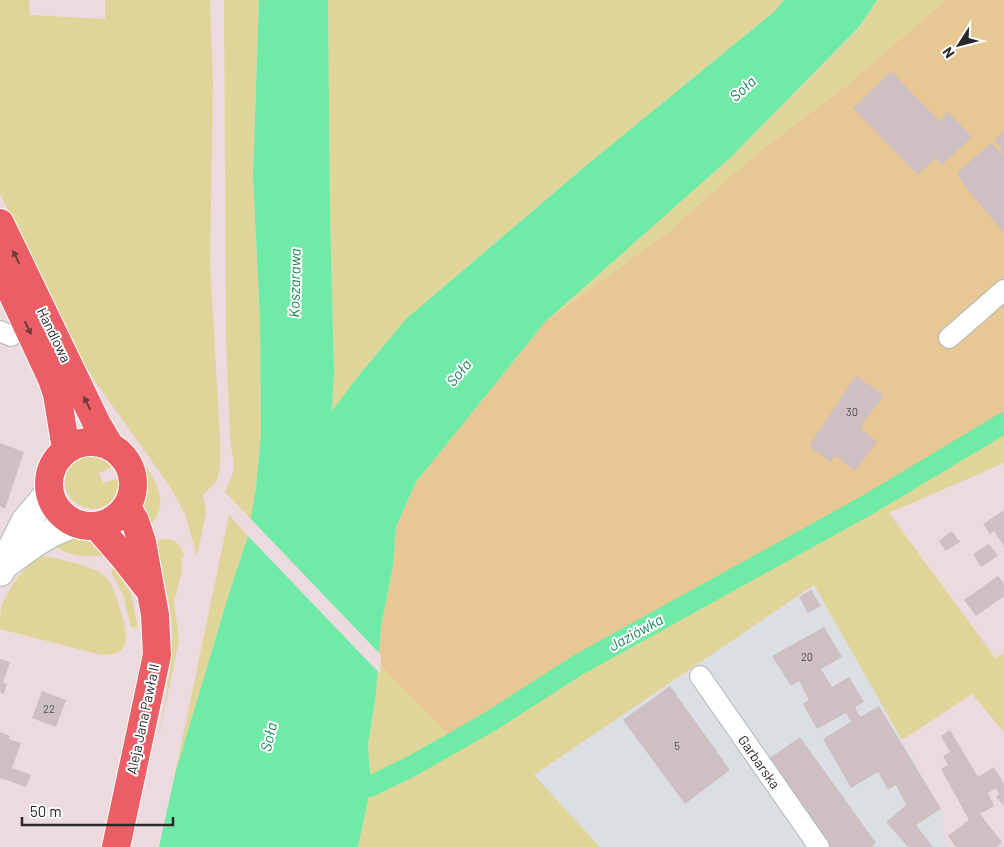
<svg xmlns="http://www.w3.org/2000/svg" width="1004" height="847" viewBox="0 0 1004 847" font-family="Barlow,sans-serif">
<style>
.industrial{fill:#dbdfe3}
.green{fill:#e0d598}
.pitch{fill:#e7c794}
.water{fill:#70eba7}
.pier{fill:#ebdade}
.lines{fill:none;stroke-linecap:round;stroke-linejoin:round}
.canal{stroke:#70eba7;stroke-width:21}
.building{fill:#cdbfc2}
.street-casing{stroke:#abb9b9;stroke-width:22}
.secondary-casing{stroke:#abb9b9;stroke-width:30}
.primary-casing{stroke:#fff;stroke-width:30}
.street{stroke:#fff;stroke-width:20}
.secondary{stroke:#fff;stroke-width:28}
.primary{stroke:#ec5e65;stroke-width:28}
.oneway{fill:#6d3c3e}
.labels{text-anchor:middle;stroke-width:4;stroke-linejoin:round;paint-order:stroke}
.number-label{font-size:11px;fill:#524e4f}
.street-label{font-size:14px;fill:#292929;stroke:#fff}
.water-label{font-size:15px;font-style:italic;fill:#118750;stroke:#fff}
</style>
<rect width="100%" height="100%" fill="#ebdade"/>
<path class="industrial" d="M814 585 941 809 945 841 949 847H819L698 664Z
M685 673 701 691 818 847H600L533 776Z"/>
<path class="green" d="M0 0H29L30 15 105 19V0H210L213 85 210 264 220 438V468L216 482 203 495 206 512 197 556 185 514 171 488 94 380 82 360 0 194Z
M224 0H259L253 176 260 321 261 435 256 487 251 519 225 492 233 473 234 465 230 437 226 340Z
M328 0H784L775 11 583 168 406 319 359 375 332 412 334 372 330 212Z
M877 0H946L846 86 755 155 667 233 545 322 731 157 859 28Z
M1004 423V463L889 513 996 659 1004 652V732L972 694 902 740 814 585 534 775 600 847H358L371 786 368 745 376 693 378 662 491 721 578 665 869 504Z
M95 455 104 458 113 466 99 473 103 483 119 478C118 531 48 507 69 469 75 459 84 456 95 455Z
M146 467C161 488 169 509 146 529L142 506 146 484 143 468Z
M229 515 248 536 231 587 175 774Z
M68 537C86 541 95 540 108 555 86 558 66 557 49 542Z
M164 539C176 539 180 544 184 555L181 559 182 570 174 602 179 640 159 736C165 697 176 656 171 617 168 592 161 566 153 542Z
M40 556C52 557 92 566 100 573 103 575 107 578 109 581 115 591 130 633 125 644 122 654 111 654 102 655L0 629C0 622 0 615 1 609 7 589 23 568 40 556Z
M115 565 131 594 138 628 131 627 123 595 111 572Z"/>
<path class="pitch" d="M946 0H1004V423L869 504 578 665 457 743 378 662 381 626 393 566 396 527 416 482 545 322 667 233 755 155 846 86Z"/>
<path class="water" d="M259 0H328L330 212 334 372 332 411 359 375 406 319 583 168 775 11 784 0H877L859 27 731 157 545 322 416 482 396 527 393 566 381 626 376 693 368 745 371 786 358 847H159L175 774 231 587 248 536 256 487 261 435 260 321 253 176Z"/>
<path class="pier" d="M249 517 381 655 380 674 246 534Z"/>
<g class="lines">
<path class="canal" d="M344 789 371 786 412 766 491 721 578 665 869 504 1004 423"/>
</g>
<path class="building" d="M891 71 939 121 948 112 972 137 942 165 935 158 918 175 853 108Z
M1004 131V153L995 140Z
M991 143 1004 154V233L966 188 957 173Z
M856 376 884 395 860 428 877 442 855 471 835 456 830 462 809 446Z
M0 443 24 452 5 509 0 506Z
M1004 510V546L994 531 990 534 983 524Z
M952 531 960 542 946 551 939 541Z
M989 544 998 556 981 567 973 554Z
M998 576 1004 584V596L976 616 964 600Z
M811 590 821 606 808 613 799 597Z
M824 627 842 657 821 669 832 687 849 677 864 702 855 707 860 717 879 706 941 809 916 825 933 847H908L886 822 906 805 896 785 888 790 878 772 851 788 823 739 851 722 846 713 817 729 803 704 809 700 799 681 791 686 772 656Z
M0 659 10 662 3 683 7 684 4 694 0 692Z
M670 686 730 770 685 804 623 720Z
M42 691 66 700 56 727 32 718Z
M950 730 978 777 994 767 1004 784V806L996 797 999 794 996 788 988 793 994 806 980 814 1002 842 997 847H956L948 836 969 820 941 769 948 765 943 756 950 752 941 736Z
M0 732 10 736 9 739 21 743 12 768 31 775 26 787 1 778 0 780Z
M800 737 876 843 873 845 874 847H829L767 760Z"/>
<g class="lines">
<defs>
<path id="street" d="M0 331 11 336
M949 338 1004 290
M700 676 819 847"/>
<path id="secondary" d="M7 563C29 547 48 531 75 524
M0 572 25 522 49 493"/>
<path id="primary" d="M0 223 97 424 110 446
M0 267 52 379 57 394 66 449
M49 484a42 42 0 1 1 84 0a42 42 0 1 1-84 0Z
M97 526 122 555 147 587
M116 847 157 655 155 615 142 542 135 521 127 507"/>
</defs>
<use href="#street" class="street-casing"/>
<use href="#secondary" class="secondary-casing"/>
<use href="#primary" class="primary-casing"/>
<use href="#street" class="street"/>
<use href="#secondary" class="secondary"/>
<use href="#primary" class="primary"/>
</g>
<defs><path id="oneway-solid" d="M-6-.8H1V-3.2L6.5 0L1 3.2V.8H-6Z" transform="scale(1.25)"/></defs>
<g class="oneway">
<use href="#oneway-solid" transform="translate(16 257) rotate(-116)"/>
<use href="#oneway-solid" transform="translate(28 328) rotate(65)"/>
<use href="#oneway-solid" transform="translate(87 403) rotate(-116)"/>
</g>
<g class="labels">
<g class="number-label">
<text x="852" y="416">30</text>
<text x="807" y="661">20</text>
<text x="49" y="713">22</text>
<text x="677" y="750">5</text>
</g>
<g class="street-label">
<text transform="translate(54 335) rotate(64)" y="5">Handlowa</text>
<text transform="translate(143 719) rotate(-78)" y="5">Aleja Jana Pawła II</text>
<text transform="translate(759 762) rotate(55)" y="5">Garbarska</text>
</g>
<g class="water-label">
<text transform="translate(743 89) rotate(-42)" y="5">Soła</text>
<text transform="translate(295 283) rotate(-89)" y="5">Koszarawa</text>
<text transform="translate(459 373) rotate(-50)" y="5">Soła</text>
<text transform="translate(636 633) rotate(-29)" y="5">Jaziówka</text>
<text transform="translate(269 737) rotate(-77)" y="5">Soła</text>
</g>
</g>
<g transform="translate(959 45) rotate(234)" stroke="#ffffff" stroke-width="4" paint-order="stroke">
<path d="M0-4L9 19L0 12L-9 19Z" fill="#292929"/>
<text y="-8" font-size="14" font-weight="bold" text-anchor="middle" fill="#292929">N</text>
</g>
<path d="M22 817v8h151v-8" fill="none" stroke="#292929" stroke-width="2.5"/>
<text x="30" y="817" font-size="15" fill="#292929" stroke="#ffffff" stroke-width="4" paint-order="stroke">50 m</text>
</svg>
